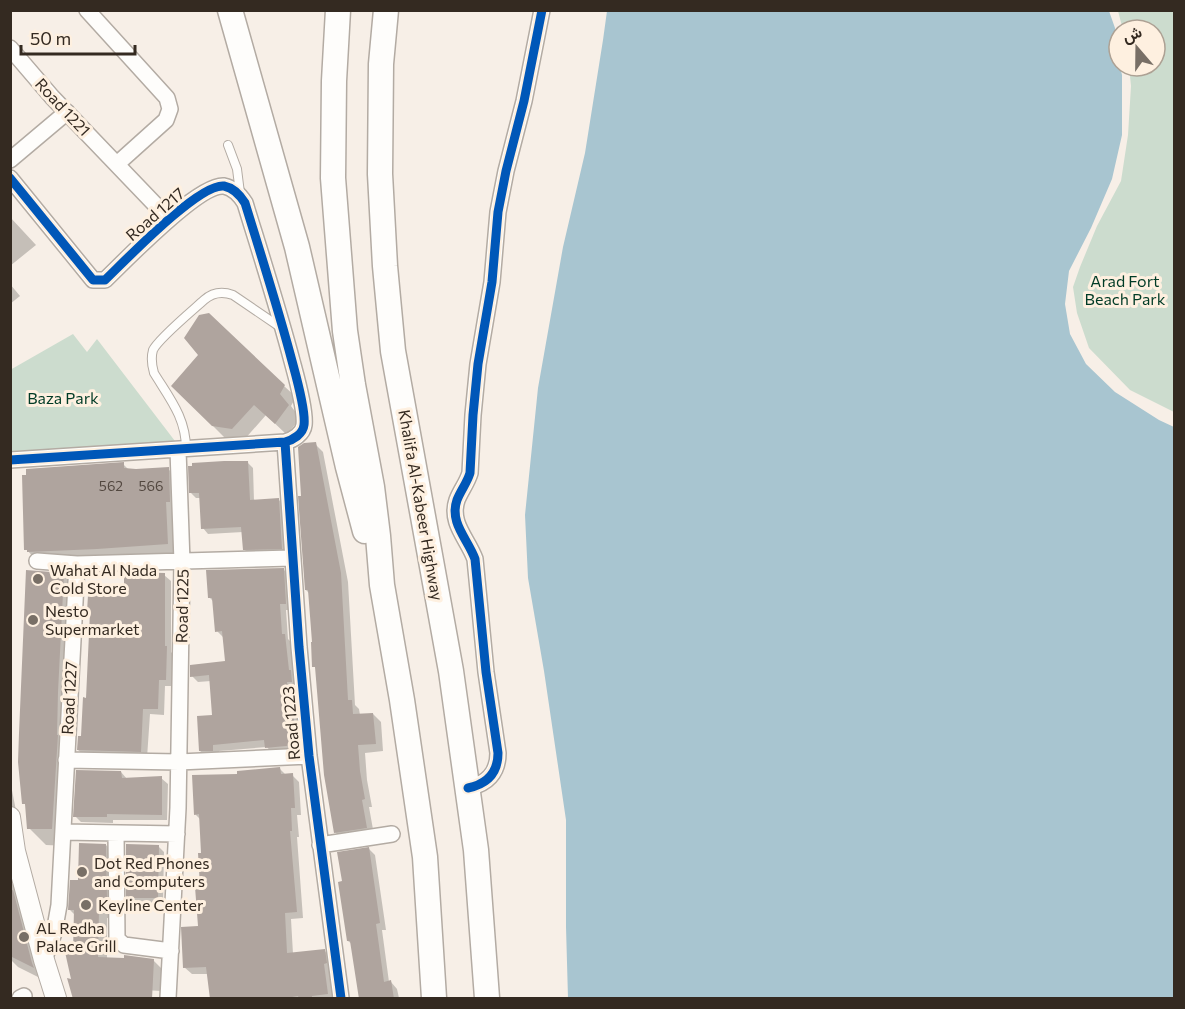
<svg xmlns="http://www.w3.org/2000/svg" width="1185" height="1009" viewBox="0 0 1185 1009" font-family="Commissioner,Vazirmatn,sans-serif">
<style>
.green{fill:#ccdcce}
.water{fill:#a8c5d0}
.shadow{fill:#0003}
.building{fill:#afa49e}
.lines{fill:none;stroke-linecap:round;stroke-linejoin:round}
.service-casing{stroke:#b3aba3;stroke-width:10}
.minor-casing{stroke:#b3aba3;stroke-width:18}
.tertiary-casing{stroke:#b3aba3;stroke-width:22}
.primary-casing{stroke:#b3aba3;stroke-width:27}
.service{stroke:#fefdfb;stroke-width:8}
.minor{stroke:#fefdfb;stroke-width:15}
.tertiary{stroke:#fefdfb;stroke-width:20}
.primary{stroke:#fefdfb;stroke-width:24}
.cycleway-casing{stroke:#fef0e0;stroke-width:13}
.cycleway{stroke:#0057b8;stroke-width:9}
.poi-dot{fill:#786f66;stroke:#fef0e0;stroke-width:2}
.labels{text-anchor:middle;stroke-width:6;stroke-linejoin:round;paint-order:stroke}
.number-label{font-size:14px;fill:#534840}
.street-label{font-size:16px;fill:#342a21;stroke:#fef0e0}
.park-label{font-size:16px;fill:#003b26;stroke:#fef0e0}
.poi-label{font-size:16px;fill:#342a21;stroke:#fef0e0;text-anchor:start}
</style>
<rect width="100%" height="100%" fill="#f7efe7"/>
<path class="green" d="M1118 11H1174V412L1130 390 1089 348 1077 313 1073 287 1080 267 1097 226 1121 181 1128 135 1131 86 1129 66H1155V30H1123Z
M73 334 87 352 97 339 178 445 11 451 10 370Z"/>
<path class="water" d="M607 11H1109L1115 28 1119 66H1120L1122 75V135L1112 179 1091 228 1069 271 1065 304 1070 334 1086 364 1115 392 1159 420 1174 427V998H568L566 927V820L544 671 528 578 525 515 538 388 563 247 585 153 603 40Z"/>
<path class="shadow" d="M10 217 36 245 10 266Z
M10 284 20 296 10 304Z
M200 355 284 386 296 397 291 406 300 418 287 435 266 415 244 440 225 438 173 386Z
M315 444 323 452 348 582 355 705 359 709 360 715 373 714 381 722 383 751 365 753 367 780 372 807H369L374 835 343 840 335 832 317 669 314 666 310 594 306 590 303 498Z
M247 462 253 468 254 501 278 499 284 505 287 553 250 555 244 549 243 532 208 534 203 528 201 498H196L191 493Z
M123 464 129 470 168 469 182 482 181 557 39 563 26 549Z
M283 569 290 576 291 610H286L288 639 291 642 298 688H293L295 713 299 716 302 751 273 754 267 747 219 751V757H207L200 751 214 716 211 681 198 682 192 676 227 663 223 637 217 631 214 602 210 598Z
M63 574 81 592 73 753 75 754 69 846 46 845 29 828 27 806 24 803Z
M164 575 171 581V652L173 654 172 686H165L164 715 150 714 147 758 85 756 78 750 83 738 88 699 91 614 89 611 125 598Z
M280 769 286 775H292L299 782 301 815H297L299 837H297L303 918 291 919 293 954 324 950 331 958 334 998H211L208 974H192L184 967 199 927 202 855 201 820 195 814 238 775Z
M121 772 127 779 161 778 168 784 167 820H113V823L81 822 75 816Z
M10 780 19 826 10 854Z
M106 845 114 854 113 918H107V959L153 960 162 969 161 991 144 990 73 980 75 915 70 910 80 882Z
M158 846 164 852 163 903H133L128 897Z
M369 849 375 855 386 930H382L389 982H391L397 989 399 998H361L352 944 348 941 344 883Z
M10 881 27 897 50 983 18 967 10 959Z"/>
<path class="building" d="M209 313 285 385 280 394 289 405 275 424 254 405 232 429 212 426 171 386 198 355 184 338 199 315Z
M316 442 341 573 348 700H352L353 714 373 713 376 744 358 745 360 771 365 799 362 800 367 828 334 833 324 775 315 667H312L311 642H312L308 590H305L298 496H301L298 447 304 443Z
M224 461H248L250 500 279 498 282 549 243 550 241 527 201 529 199 493H189L188 466H192V463Z
M124 462V468L136 469 169 467 170 502H166L168 544 97 549 27 552V550H24L22 475H26V469Z
M284 568 286 604H280L282 634H285L289 670H291L292 682H287L290 709 293 708 296 745 265 748 264 740 213 745V751H199L197 716 212 715 209 675 190 677V665L225 661 222 631 215 632 212 598H208L206 570Z
M26 570 64 573 58 692 57 735H58L52 829H27L25 804H22L18 762 19 733Z
M124 572 165 573V646H167L166 680H159L158 709H143L141 752 77 750 78 736H81L83 697 86 698 90 612H87L88 595 124 596Z
M280 767 281 774 293 773 295 808H291L292 831H290L297 912 285 913 287 953 325 949 327 963 324 964 328 994 312 996V999H299L298 996 280 999H210L206 967 183 968 181 927 198 926 195 887H200L198 853H201L199 814 194 815 192 775 237 774V771Z
M76 770 121 771 122 778 162 776V815L107 814V817H73Z
M79 843 106 844 107 898H105V910H99L98 957 124 958V955L154 959 152 999H73L67 978 71 979 65 952H73L74 910H68L70 880H78Z
M126 844 159 845 158 898H126Z
M369 847 380 923 376 924 384 982 391 980 394 999H359L350 941H347L338 882 342 881 337 852Z
M13 890 32 963 34 968 10 956V891Z"/>
<g class="lines">
<defs>
<path id="service" d="M228 145 237 169 240 193
M186 449C186 418 170 399 154 373 152 366 151 357 153 350 158 339 193 310 204 300 213 292 222 291 233 295L280 327"/>
<path id="minor" d="M87 10 167 98 170 109 166 120 117 164
M10 48 52 97 169 219
M10 160 67 112
M10 178 93 280H105C125 261 199 183 224 186 234 188 240 195 245 203 261 255 278 308 292 361 296 376 306 410 304 425 303 434 293 440 285 442L10 460
M285 442 299 647 309 756 341 998
M37 561 77 564 292 558
M66 760 179 762 309 756
M468 788C487 784 498 773 498 753L486 672 475 559C468 539 449 523 457 500 461 490 467 483 470 473L473 415 478 364 492 282 498 212 506 171 524 101 542 10
M63 832 177 834
M116 833 117 939 124 945 171 951
M320 845 392 834
M44 960 54 933 59 905 77 564
M20 998 24 996
M168 998 178 808 182 562 178 450"/>
<path id="tertiary" d="M10 817 15 851 44 960 56 998"/>
<path id="primary" d="M230 10 297 247 348 467 365 531
M338 10 334 81 333 178 345 331 353 385 372 487 378 536 382 585 402 700 425 857 434 998
M386 10 381 64 380 174 385 266 393 351 451 671 476 850 487 998"/>
</defs>
<use href="#service" class="service-casing"/>
<use href="#minor" class="minor-casing"/>
<use href="#tertiary" class="tertiary-casing"/>
<use href="#primary" class="primary-casing"/>
<use href="#service" class="service"/>
<use href="#minor" class="minor"/>
<use href="#tertiary" class="tertiary"/>
<use href="#primary" class="primary"/>
<defs>
<path id="cycleway" d="M10 178 93 280H105C125 261 199 183 224 186 234 188 240 195 245 203 261 255 278 308 292 361 296 376 306 410 304 425 303 434 293 440 285 442L10 460
M285 442 299 647 309 756 341 998
M468 788C487 784 498 773 498 753L486 672 475 559C468 539 449 523 457 500 461 490 467 483 470 473L473 415 478 364 492 282 498 212 506 171 524 101 542 10"/>
</defs>
<use href="#cycleway" class="cycleway-casing"/>
<use href="#cycleway" class="cycleway"/>
</g>
<g class="poi-dot">
<circle cx="38" cy="579" r="6"/>
<circle cx="33" cy="620" r="6"/>
<circle cx="82" cy="872" r="6"/>
<circle cx="86" cy="905" r="6"/>
<circle cx="24" cy="937" r="6"/>
</g>
<g class="labels">
<g class="number-label">
<text x="111" y="491">562</text>
<text x="151" y="491">566</text>
</g>
<g class="street-label">
<text transform="translate(63 107) rotate(47)" y="6">Road 1221</text>
<text transform="translate(155 214) rotate(-41)" y="6">Road 1217</text>
<text transform="translate(421 505) rotate(80)" y="6">Khalifa Al-Kabeer Highway</text>
<text transform="translate(182 606) rotate(-89)" y="6">Road 1225</text>
<text transform="translate(69 698) rotate(-87)" y="6">Road 1227</text>
<text transform="translate(291 723) rotate(-95)" y="6">Road 1223</text>
</g>
<g class="park-label">
<text x="1125" y="287">Arad Fort<tspan x="1125" dy="18">Beach Park</tspan></text>
<text x="63" y="404">Baza Park</text>
</g>
<g class="poi-label">
<text x="50" y="576">Wahat Al Nada<tspan x="50" dy="18">Cold Store</tspan></text>
<text x="45" y="617">Nesto<tspan x="45" dy="18">Supermarket</tspan></text>
<text x="94" y="869">Dot Red Phones<tspan x="94" dy="18">and Computers</tspan></text>
<text x="98" y="911">Keyline Center</text>
<text x="36" y="934">AL Redha<tspan x="36" dy="18">Palace Grill</tspan></text>
</g>
</g>
<rect width="1185" height="1009" fill="none" stroke="#342a21" stroke-width="24"/>
<g transform="translate(1137 48) rotate(340)"><circle r="28" fill="#fef0e0" stroke="#ada194" stroke-width="1.5"/>
<path d="M0-4.5L10 22L0 15L-10 22Z" fill="#786f66"/>
<text y="-9" font-size="16" font-weight="bold" text-anchor="middle" fill="#342a21">ش</text>
</g>
<path d="M21 45v9h114v-9" fill="none" stroke="#342a21" stroke-width="3"/>
<text x="30" y="45" font-size="18" fill="#342a21" stroke="#fef0e0" stroke-width="4.5" paint-order="stroke">50 m</text>
</svg>
